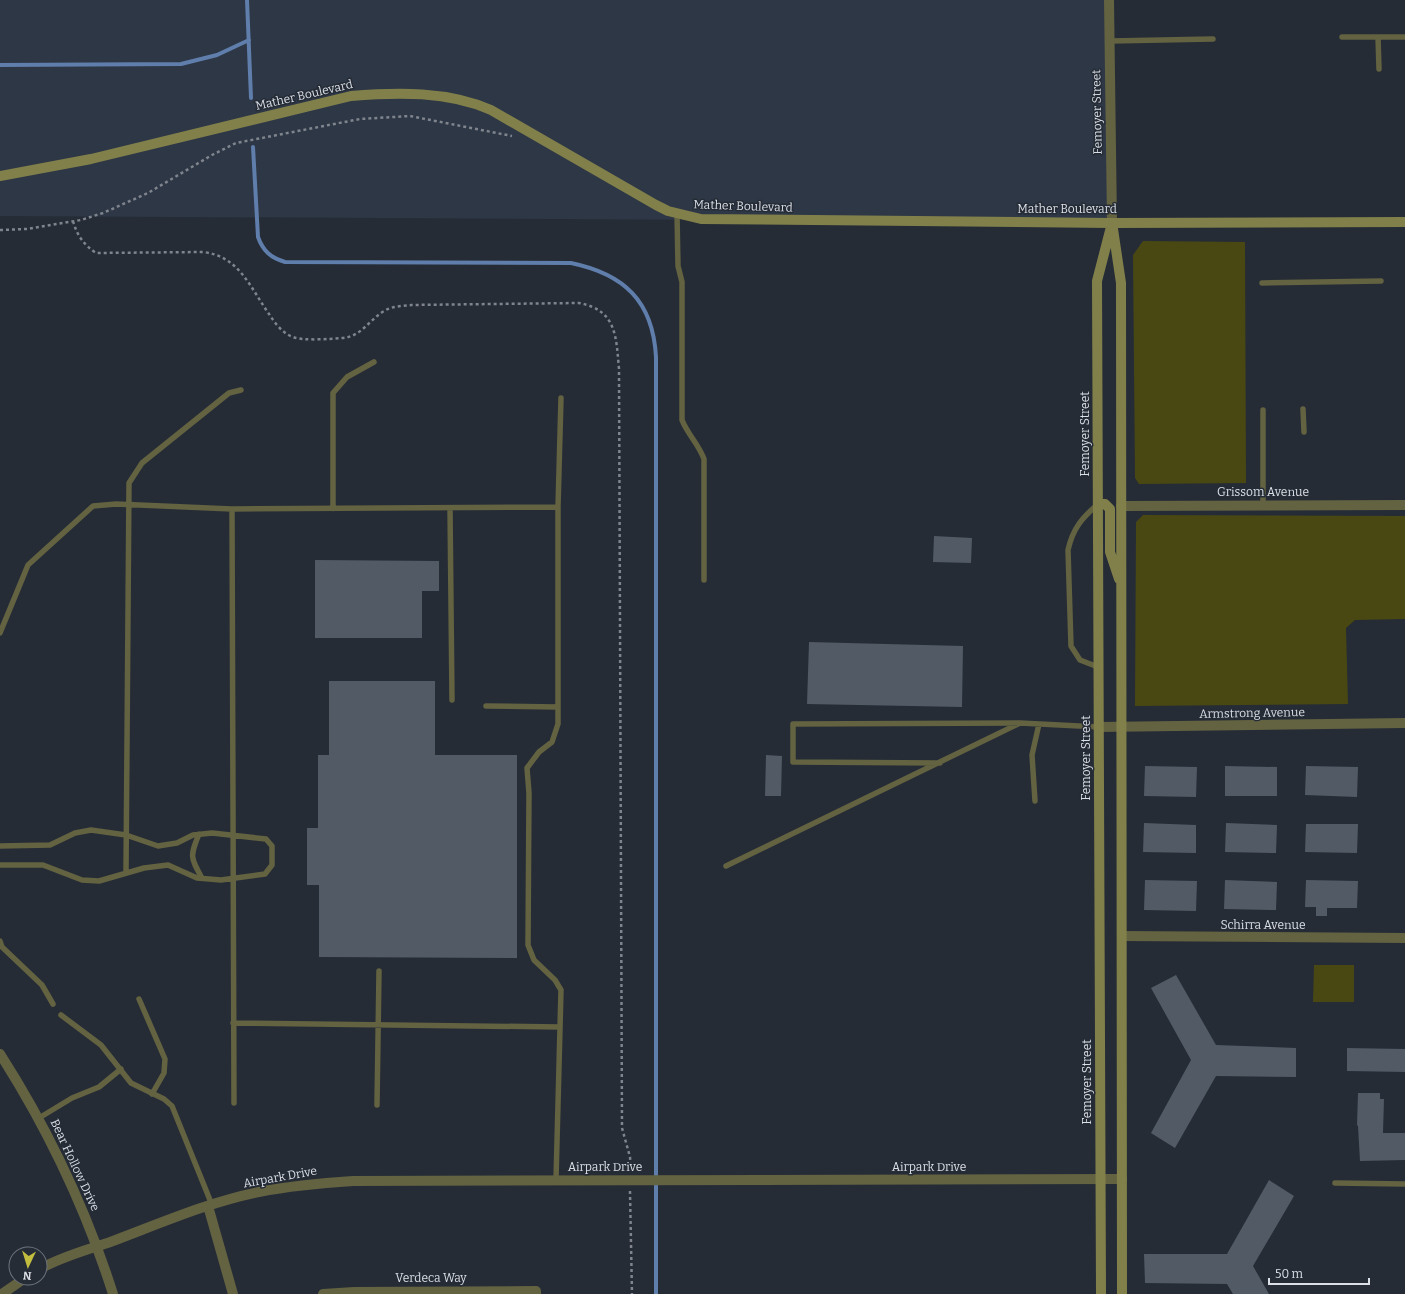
<svg xmlns="http://www.w3.org/2000/svg" width="1405" height="1294" viewBox="0 0 1405 1294" font-family="Bitter,serif">
<style>
.built{fill:#2d3746}
.green{fill:#4a4812}
.lines{fill:none;stroke-linecap:round;stroke-linejoin:round}
.stream{stroke:#607eab;stroke-width:4}
.building{fill:#525a65}
.path{stroke:#7f848d;stroke-width:2.5;stroke-dasharray:3 3;stroke-linecap:butt}
.lane{stroke:#636241;stroke-width:5.5}
.street{stroke:#636241;stroke-width:10}
.secondary{stroke:#82804a;stroke-width:10}
.labels{text-anchor:middle;stroke-width:3;stroke-linejoin:round;paint-order:stroke}
.street-label{font-size:12px;fill:#dbdfe6;stroke:#252c36}
</style>
<rect width="100%" height="100%" fill="#252c36"/>
<path class="built" d="M0 0H1109V222L0 216Z"/>
<path class="green" d="M1143 241 1245 242 1246 483 1139 484 1135 478 1133 255Z
M1143 515 1405 516V619L1355 620 1346 628 1348 704 1135 706 1136 522Z
M1314 965H1354V1002H1313Z"/>
<g class="lines">
<path class="stream" d="M247 0 251 98
M0 65 181 64 217 55 249 40
M253 147 258 237C263 251 271 258 285 262L571 263C624 274 653 301 656 357V1294"/>
</g>
<path class="building" d="M934 536 972 538 971 563 933 562Z
M315 560 439 561V591H422V638H315Z
M809 642 963 646 962 707 807 704Z
M329 681H435V755H517V958L319 957V885H307V828H318V755H329Z
M766 755 782 756 781 796H765Z
M1145 766 1197 767 1196 797 1144 796Z
M1225 766 1277 767V796H1225Z
M1306 766 1358 767 1357 797 1305 795Z
M1144 823 1196 825V853L1143 852Z
M1226 823 1277 825 1276 853 1225 852Z
M1306 824H1358L1357 853 1305 852Z
M1145 880 1197 881 1196 911 1144 910Z
M1225 880 1277 882 1276 910 1224 909Z
M1306 880 1358 881 1357 908H1327V916H1316V907H1305Z
M1176 975 1216 1045 1296 1048V1077L1216 1076 1175 1148 1151 1133 1191 1060 1151 988Z
M1347 1048 1405 1049V1072L1347 1071Z
M1358 1093H1380V1099H1384L1383 1133H1405V1160L1360 1161 1358 1126 1357 1125Z
M1269 1180 1294 1196 1253 1266 1269 1294H1233L1227 1284 1145 1283 1144 1254H1227Z"/>
<g class="lines">
<path class="path" d="M73 221C77 235 83 244 96 253L203 252C239 256 250 287 269 314 275 323 282 333 293 337 304 341 329 339 342 338 361 337 369 320 384 311 392 306 402 306 411 305L579 303C617 310 616 337 619 369L622 1128 630 1157 631 1170
M0 230 27 229 81 220 103 213 148 193 212 155 236 143 360 119 410 116 512 136
M630 1191 632 1294"/>
<path class="lane" d="M1342 37H1405
M1378 37 1379 69
M1110 41 1213 39
M677 214 678 266 682 282V420C688 435 698 443 704 459V580
M1262 283 1381 281
M1303 409 1304 432
M1263 410V505
M1098 504C1082 518 1073 528 1068 550L1071 646 1080 660 1098 667
M450 508 452 700
M232 509 234 1103
M333 509V393L347 377 374 362
M0 633 28 565 93 506 116 504 232 509 558 507
M486 706 558 707
M940 763 793 762V724L1020 723
M1035 801 1032 755 1039 724
M199 834C190 856 190 857 202 878
M0 846 50 845 75 833 91 830 126 835 158 846 177 843 193 835 212 833 266 839 272 846V865L265 874 221 880 197 878 168 865 144 868 99 881 82 880 43 865H0
M726 866 1020 723 1099 727
M126 873 129 483 142 463 229 393 241 390
M0 941 2 947 42 985 53 1004
M139 999 165 1059 164 1073 152 1094
M61 1015 101 1045 131 1083 164 1099 172 1106 212 1205
M233 1023 560 1027
M377 1105 379 971
M39 1118 72 1098 99 1087 121 1069
M556 1180 561 990 555 980 534 960 528 945 529 793 527 768 539 752 552 742 558 724V507L561 398
M1335 1183 1405 1184"/>
<path class="street" d="M1109 0 1112 223
M1121 506 1405 505
M1099 727 1405 723
M1122 936 1405 938
M0 1054C48 1129 86 1209 113 1294
M208 1206 233 1294
M40 1269C63 1256 88 1250 113 1241 161 1223 209 1202 259 1192 290 1186 321 1183 353 1181L1122 1179
M2 1294 25 1278
M323 1294 354 1292 536 1291V1294"/>
<path class="secondary" d="M0 176 91 159 351 96C397 92 448 91 491 110L656 205 668 211 701 219 1112 223 1405 222
M1113 229 1121 283 1122 1294
M1098 504H1105L1110 509V552L1119 579
M1101 1294 1097 281 1112 223"/>
</g>
<g class="labels">
<g class="street-label">
<text transform="translate(304 95) rotate(-13)" y="4">Mather Boulevard</text>
<text transform="translate(1097 112) rotate(-91)" y="4">Femoyer Street</text>
<text transform="translate(743 206) rotate(2)" y="4">Mather Boulevard</text>
<text x="1067" y="213">Mather Boulevard</text>
<text transform="translate(1085 434) rotate(-90)" y="4">Femoyer Street</text>
<text x="1263" y="496">Grissom Avenue</text>
<text transform="translate(1252 713) rotate(-1)" y="4">Armstrong Avenue</text>
<text transform="translate(1086 758) rotate(-90)" y="4">Femoyer Street</text>
<text x="1263" y="929">Schirra Avenue</text>
<text transform="translate(1087 1082) rotate(-90)" y="4">Femoyer Street</text>
<text transform="translate(75 1165) rotate(65)" y="4">Bear Hollow Drive</text>
<text x="605" y="1171">Airpark Drive</text>
<text x="929" y="1171">Airpark Drive</text>
<text transform="translate(280 1177) rotate(-10)" y="4">Airpark Drive</text>
<text x="431" y="1282">Verdeca Way</text>
</g>
</g>
<g transform="translate(28 1266) rotate(184)"><circle r="19" fill="#252c36" stroke="#6e747c"/>
<path d="M0-3L7 15L0 10L-7 15Z" fill="#c2bd3f"/>
<text y="-6" font-size="11" font-weight="bold" text-anchor="middle" fill="#dbdfe6">N</text>
</g>
<path d="M1269 1278v6h100v-6" fill="none" stroke="#dbdfe6" stroke-width="2"/>
<text x="1275" y="1278" font-size="12" fill="#dbdfe6" stroke="#252c36" stroke-width="3" paint-order="stroke">50 m</text>
</svg>
